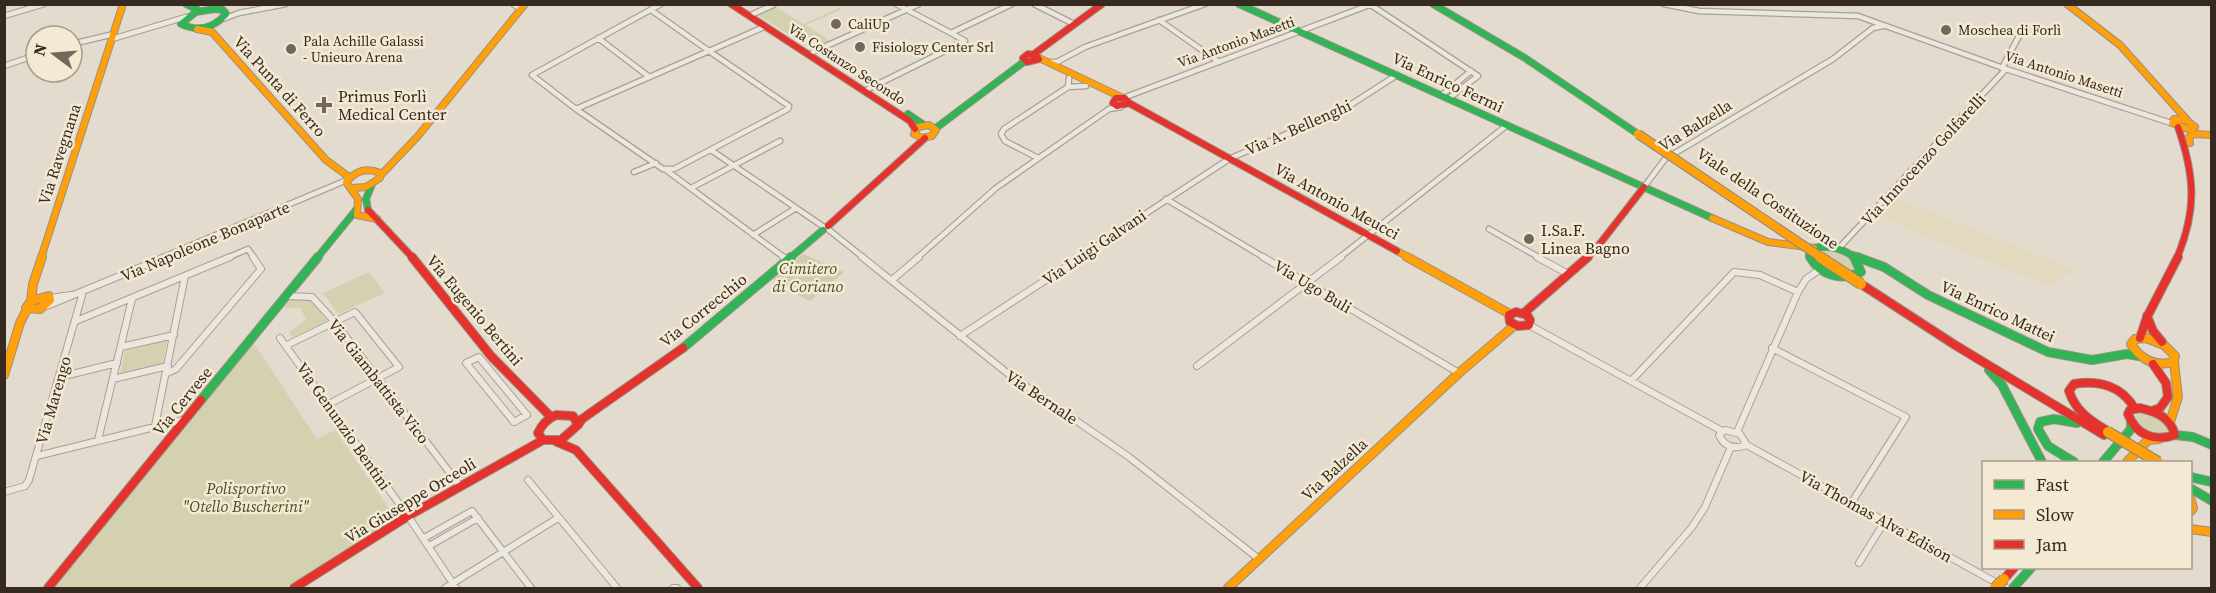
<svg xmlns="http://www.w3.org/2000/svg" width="2216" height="593" viewBox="0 0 2216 593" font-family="'Source Serif 4',serif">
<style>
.farmland{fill:#e2d9be}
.green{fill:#d3d1b0}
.cemetery{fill:#ceccb0}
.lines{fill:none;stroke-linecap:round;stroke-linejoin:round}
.street-far1-casing{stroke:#a8a096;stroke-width:7}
.street-casing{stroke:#a8a096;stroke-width:8}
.fast-far1-casing{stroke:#989086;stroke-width:8}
.fast-casing{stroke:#989086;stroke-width:10}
.slow-far1-casing{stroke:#989086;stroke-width:8}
.slow-casing{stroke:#989086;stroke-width:10}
.jam-far1-casing{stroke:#989086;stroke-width:8}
.jam-casing{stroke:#989086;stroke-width:10}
.street-far1{stroke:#ece7de;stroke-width:4.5}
.street{stroke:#ece7de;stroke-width:6}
.fast-far1{stroke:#30b455;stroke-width:6}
.fast{stroke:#30b455;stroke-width:8}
.slow-far1{stroke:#ff9f0a;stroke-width:6}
.slow{stroke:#ff9f0a;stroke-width:8}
.jam-far1{stroke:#e5322d;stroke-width:6}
.jam{stroke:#e5322d;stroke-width:8}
.slow-bridge-far1-casing{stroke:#8e867d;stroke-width:10;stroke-linecap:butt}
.slow-bridge-casing{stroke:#8e867d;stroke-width:12;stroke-linecap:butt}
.slow-bridge-far1{stroke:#ff9f0a;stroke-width:8}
.slow-bridge{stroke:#ff9f0a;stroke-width:10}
.poi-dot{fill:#73675c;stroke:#f4e9d3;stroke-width:2}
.labels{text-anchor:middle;stroke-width:5;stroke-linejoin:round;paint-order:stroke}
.far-poi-label{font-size:14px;fill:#36291f;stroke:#f4e9d3;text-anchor:start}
.far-street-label{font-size:14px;fill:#36291f;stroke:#f4e9d3}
.street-label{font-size:16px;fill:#36291f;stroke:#f4e9d3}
.poi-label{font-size:16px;fill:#36291f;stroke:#f4e9d3;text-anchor:start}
.park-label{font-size:16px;font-style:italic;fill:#495226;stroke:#f4e9d3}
</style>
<rect width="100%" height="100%" fill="#e3dbcd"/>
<path class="farmland" d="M1895 198 1903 201 2074 270 2051 287 1915 232 1879 214Z"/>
<path class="green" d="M775 6 803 24 839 8 842 9 806 25 832 42 811 48 756 14Z
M1823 249C1837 250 1849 253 1856 265L1854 271C1839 277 1827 271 1816 261V252Z
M369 272 385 293 338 314 323 293Z
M291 298 310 299 327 321 293 337 289 332 306 319 300 308H284Z
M167 340 162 367 120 375 125 351Z
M253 342 317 439 335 430 397 520 285 588H52Z
M2139 413 2149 414 2165 422 2168 433 2166 435C2152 433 2139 431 2135 417Z"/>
<path class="cemetery" d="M803 254 844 272 810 301 787 290 790 287 772 279Z"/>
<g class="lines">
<defs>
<path id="street-far1" d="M513 4 521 9
M896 4 951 33
M1034 4 1074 24
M1664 4 1699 11 1858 16 2006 69 2174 124
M1371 5 1478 76 1448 99
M651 10 709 51
M753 14 773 5
M4 16 44 4
M223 19 239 13 286 4
M1159 20 1219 62
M598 38 648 76
M112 39 186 17
M72 44 114 34
M709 51 789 106 788 109 674 169H663L576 109Z
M709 51 764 27
M813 52 919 4
M1049 62H1057L1085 47 1205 4
M4 66 36 55
M2002 68 2019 36
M1068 87 1069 78
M868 89 965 41 951 33 1012 4
M1442 95 1471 71
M1123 98 1372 4
M576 109 532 75 661 4
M711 150 824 227
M1038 158 1005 141 1001 134 1004 129 1068 87 1086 86
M666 170 785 258
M634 172 656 163
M693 187 780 141
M1644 187 1665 159 1833 59 1873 28 1883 26
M1166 199 1265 258
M1489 229 1540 258
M829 230 864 258
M753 235 796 208
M1839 248 2006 69
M161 258 347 180
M227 258 248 249 254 258
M917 258 996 188 1109 109 1121 107
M1078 258 1229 159 1344 109 1397 75
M1339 258 1506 126"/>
<path id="street" d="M783 257 788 260
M862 257 1011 376 1129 457 1259 559
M1263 257 1459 373
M1537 257 1568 274
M892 280 919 257
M287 296 312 297 334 321 460 486
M50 298 71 295
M47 306 165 257
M76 321 230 257
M1529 325 1722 431
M960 336 1081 257
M280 338 408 516 456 588
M287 345 355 312 399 367 329 404
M121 347 174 335
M1772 348 1906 417 1852 502
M479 357 527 415 514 422 466 363Z
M1197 366 1341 257
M167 373 176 369 261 269 253 257
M60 377 117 363
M113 379 168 366
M1631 381 1734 272 1760 275 1798 292
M155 426 185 276
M1725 430 1740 434 1745 442 1744 446C1733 449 1724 446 1719 435Z
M1737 432 1798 292 1806 279 1819 270
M98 440 132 299
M1745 444 2006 588
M37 456 187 419
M528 480 617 588
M4 492 25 486 29 480 83 292
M424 538 472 511 531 588
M429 546 478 518
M1859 563 1885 521
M445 588 558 518
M673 588H677
M1640 588 1692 527 1705 507 1731 447"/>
<path id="fast-far1" d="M186 4 198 10
M1239 4 1712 218
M1433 4 1525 58 1638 134
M215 9 223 10 226 14C214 28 198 32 181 24L196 12Z
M908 114 924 125
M936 128 1025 61
M368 210 366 199 372 184
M1853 255 1861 258
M317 258 356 210
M790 258 823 230
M1811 258 1809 255 1814 248C1829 245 1843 248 1855 258"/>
<path id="fast" d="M1810 257C1821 276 1841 281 1861 272L1854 257
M1857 257 1884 267 1928 295 2048 352 2092 360 2127 354 2139 356
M683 348 791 257
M1989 370 2002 385 2042 462
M201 400 318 257
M2175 435 2193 437 2212 445
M2074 462 2048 446 2038 429 2040 422 2054 419 2077 423
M2103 462 2131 429V423
M2190 477 2212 482
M2190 488 2212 501
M2013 588 2031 568"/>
<path id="slow-far1" d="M2067 4 2120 45 2188 121
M197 29 212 32 326 160 349 177
M1039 58 1121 97
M2174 119 2186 120 2195 127 2191 130 2172 123Z
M929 125 936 130 932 136 922 138 914 134 918 127Z
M2190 143 2189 137 2194 134 2212 135
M381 175 418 136 525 4
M352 188 366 187 380 178V173C366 167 356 171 346 182L358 199 357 215 377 219
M1712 218 1768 242 1814 248
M1397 251 1410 258
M41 258 123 4"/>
<path id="slow" d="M1407 257 1510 314
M49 296 50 300 40 309 26 308 31 301Z
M31 301 33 284 42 257
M2146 338 2164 345 2175 356 2174 362C2155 367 2141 360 2131 344L2135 339Z
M4 375 20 323 27 309
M2170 422 2178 397 2174 362
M2127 462 2148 440 2159 439
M2190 498 2193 508 2190 512
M2190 529 2212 532
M1228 588 1459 373 1515 325"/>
<path id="jam-far1" d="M731 4 910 121 915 129
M1028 54 1036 55 1039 59 1027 62 1023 58Z
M1034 54 1102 4
M1116 98H1125L1129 103 1117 106 1113 103Z
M1129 103 1397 251
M368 210 413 258
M828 226 925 138
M1586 258 1595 250 1644 187
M2177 258C2197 210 2195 176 2178 127"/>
<path id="jam" d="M412 257 491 356 551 417
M1861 284 1955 345 2104 435
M1516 312 1527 315 1530 320 1529 325 1518 326 1510 322 1509 315Z
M1524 313 1588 257
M2147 316 2153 331 2162 342
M2140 338 2147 317 2178 257
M2140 408C2157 412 2170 417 2175 435 2154 442 2136 435 2128 414L2130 410Z
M2152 411 2160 408 2168 397 2166 383 2153 364
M556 415 573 416 578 425 561 440H543L538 433C542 424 547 419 556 415Z
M578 425 582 419 683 348
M2106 430C2089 420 2075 410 2069 391L2074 384C2099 380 2122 386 2135 409
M557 442 576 450 698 588
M2004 579 2014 568
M48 588 201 400
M294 588 408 516 543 440"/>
</defs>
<use href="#street-far1" class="street-far1-casing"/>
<use href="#street" class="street-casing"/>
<use href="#fast-far1" class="fast-far1-casing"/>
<use href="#fast" class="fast-casing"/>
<use href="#slow-far1" class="slow-far1-casing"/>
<use href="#slow" class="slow-casing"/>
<use href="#jam-far1" class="jam-far1-casing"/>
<use href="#jam" class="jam-casing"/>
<use href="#street-far1" class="street-far1"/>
<use href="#street" class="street"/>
<use href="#fast-far1" class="fast-far1"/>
<use href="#fast" class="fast"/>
<use href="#slow-far1" class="slow-far1"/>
<use href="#slow" class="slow"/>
<use href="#jam-far1" class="jam-far1"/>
<use href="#jam" class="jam"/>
<defs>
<path id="slow-bridge-far1" d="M1638 134 1822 258"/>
<path id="slow-bridge" d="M1820 257 1861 284
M2108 432 2158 462
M1995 588 2004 579"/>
</defs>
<use href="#slow-bridge-far1" class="slow-bridge-far1-casing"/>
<use href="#slow-bridge" class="slow-bridge-casing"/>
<use href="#slow-bridge-far1" class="slow-bridge-far1"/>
<use href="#slow-bridge" class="slow-bridge"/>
</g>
<g class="poi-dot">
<circle cx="836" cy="24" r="6"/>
<circle cx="1946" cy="30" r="6"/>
<circle cx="860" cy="47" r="6"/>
<circle cx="291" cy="49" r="6"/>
<path d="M321 96h6v6h6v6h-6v6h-6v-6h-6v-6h6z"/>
<circle cx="1529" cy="239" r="6"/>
</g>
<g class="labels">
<g class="far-poi-label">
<text x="848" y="29">CaliUp</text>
<text x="1958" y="35">Moschea di Forlì</text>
<text x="303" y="46">Pala Achille Galassi<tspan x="303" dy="16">- Unieuro Arena</tspan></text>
<text x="872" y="52">Fisiology Center Srl</text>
</g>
<g class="far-street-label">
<text transform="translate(1236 42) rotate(-20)" y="5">Via Antonio Masetti</text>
<text transform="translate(847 64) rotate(33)" y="5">Via Costanzo Secondo</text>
<text transform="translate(2064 74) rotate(18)" y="5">Via Antonio Masetti</text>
</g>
<g class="street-label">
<text transform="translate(1448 82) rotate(25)" y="6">Via Enrico Fermi</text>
<text transform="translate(280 86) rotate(48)" y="6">Via Punta di Ferro</text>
<text transform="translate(1695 125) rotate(-32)" y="6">Via Balzella</text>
<text transform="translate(1298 127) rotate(-24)" y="6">Via A. Bellenghi</text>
<text transform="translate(59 154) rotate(-72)" y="6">Via Ravegnana</text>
<text transform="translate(1923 159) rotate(-47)" y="6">Via Innocenzo Golfarelli</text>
<text transform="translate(1768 198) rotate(34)" y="6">Viale della Costituzione</text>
<text transform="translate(1337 201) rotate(29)" y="6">Via Antonio Meucci</text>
<text transform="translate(205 241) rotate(-23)" y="6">Via Napoleone Bonaparte</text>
<text transform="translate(1094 247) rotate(-34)" y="6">Via Luigi Galvani</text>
<text transform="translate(1313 286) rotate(31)" y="6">Via Ugo Buli</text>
<text transform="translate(475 310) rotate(50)" y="6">Via Eugenio Bertini</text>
<text transform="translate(703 310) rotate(-39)" y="6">Via Correcchio</text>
<text transform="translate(1998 311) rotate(25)" y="6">Via Enrico Mattei</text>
<text transform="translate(379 381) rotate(52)" y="6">Via Giambattista Vico</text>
<text transform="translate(1042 397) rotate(34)" y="6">Via Bernale</text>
<text transform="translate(53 400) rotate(-74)" y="6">Via Marengo</text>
<text transform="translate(182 401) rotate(-51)" y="6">Via Cervese</text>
<text transform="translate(344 426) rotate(55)" y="6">Via Genunzio Bentini</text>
<text transform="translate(1334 469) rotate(-43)" y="6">Via Balzella</text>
<text transform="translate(410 500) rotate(-31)" y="6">Via Giuseppe Orceoli</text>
<text transform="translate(1876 516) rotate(29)" y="6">Via Thomas Alva Edison</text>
</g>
<g class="poi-label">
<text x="338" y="102">Primus Forlì<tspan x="338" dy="18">Medical Center</tspan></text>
<text x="1541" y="236">I.Sa.F.<tspan x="1541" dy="18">Linea Bagno</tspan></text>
</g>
<g class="park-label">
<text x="808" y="274">Cimitero<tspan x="808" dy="18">di Coriano</tspan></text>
<text x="246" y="494">Polisportivo<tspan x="246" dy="18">"Otello Buscherini"</tspan></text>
</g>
</g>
<rect width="2216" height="593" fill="none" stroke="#36291f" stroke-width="12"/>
<rect x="1982" y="461" width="210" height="108" fill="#f4e9d3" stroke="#a89c8b" stroke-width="1.5"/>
<rect x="1994" y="480" width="30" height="9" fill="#30b455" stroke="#a89c8b" stroke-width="1.5"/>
<text x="2036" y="491" font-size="18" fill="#36291f">Fast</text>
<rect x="1994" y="510" width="30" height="9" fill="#ff9f0a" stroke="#a89c8b" stroke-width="1.5"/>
<text x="2036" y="521" font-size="18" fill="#36291f">Slow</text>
<rect x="1994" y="540" width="30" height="9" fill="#e5322d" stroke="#a89c8b" stroke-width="1.5"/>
<text x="2036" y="551" font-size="18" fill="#36291f">Jam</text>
<g transform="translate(54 54) rotate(286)"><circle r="28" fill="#f4e9d3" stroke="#a89c8b" stroke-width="1.5"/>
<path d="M0-4.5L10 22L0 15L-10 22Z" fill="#73675c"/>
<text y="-9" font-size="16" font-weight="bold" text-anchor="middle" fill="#36291f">N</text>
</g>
</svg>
